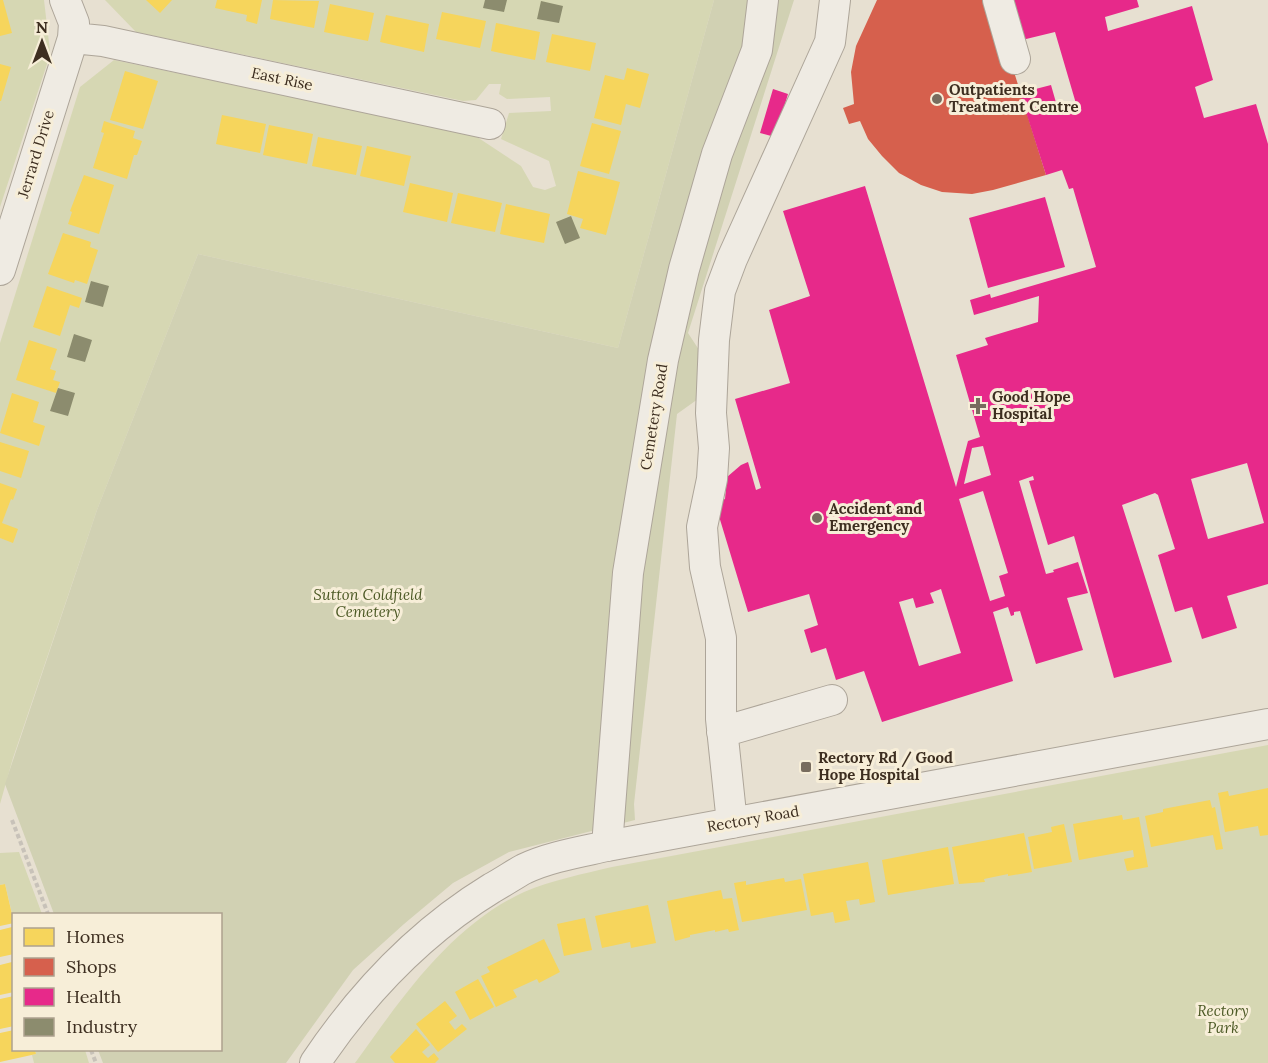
<svg xmlns="http://www.w3.org/2000/svg" width="1268" height="1063" viewBox="0 0 1268 1063" font-family="Lora,serif">
<style>
.green{fill:#d6d7b3}
.cemetery{fill:#d1d1b3}
.homes{fill:#f6d55c}
.shops{fill:#d6604d}
.health{fill:#e7298a;fill-rule:evenodd}
.industry{fill:#8c8c6e}
.lines{fill:none;stroke-linecap:round;stroke-linejoin:round}
.minor-casing{stroke:#ada599;stroke-width:32}
.path{stroke:#c8c2b9;stroke-width:4;stroke-dasharray:4.5 3;stroke-linecap:butt}
.minor{stroke:#efebe3;stroke-width:30}
.poi-dot{fill:#786c5e;stroke:#f7eed8;stroke-width:2}
.labels{text-anchor:middle;stroke-width:6;stroke-linejoin:round;paint-order:stroke}
.street-label{font-size:15px;fill:#3d2e20;stroke:#f7eed8}
.poi-label{font-size:15px;font-weight:bold;fill:#3d2e20;stroke:#f7eed8;text-anchor:start}
.park-label{font-size:15px;font-style:italic;fill:#4d5a26;stroke:#f7eed8}
</style>
<rect width="100%" height="100%" fill="#e7e0d1"/>
<path class="green" d="M0 0H44L50 51 49 58 0 207Z
M105 0H714L618 348 198 254 97 510 13 758 0 804V343L80 87 114 60 474 135 521 166 533 187 545 190 556 186 549 161 501 139 509 113 551 111 550 97 507 99 499 94 501 84H489L476 100 463 101 136 32Z
M1268 745V1063H355C401 999 450 926 524 892 552 880 583 874 612 867Z
M19 852 42 914H14L13 918 5 884 0 885V853Z
M35 1050H85L89 1063H34L32 1055 36 1054Z"/>
<path class="cemetery" d="M714 0H794L688 333 703 356 698 399 677 414 634 804 635 820 509 852 453 883 404 924 353 970 286 1063H103L98 1050H220V914H54L5 784 97 510 198 254 618 348Z"/>
<path class="homes" d="M0 0H3L12 33 0 36Z
M146 0H172L160 13Z
M217 0H262L257 24 246 21 247 15 215 8Z
M273 0 319 1 314 28 270 19Z
M330 4 374 13 368 41 324 32Z
M442 12 486 21 480 48 436 39Z
M386 15 429 24 424 52 380 42Z
M496 23 540 32 535 60 491 51Z
M552 34 596 43 590 71 546 62Z
M0 64 11 67 1 101H0Z
M627 68 649 74 640 108 626 104 621 125 594 118 605 75 624 80Z
M125 71 158 81 143 129 110 120Z
M222 115 266 124 260 153 216 144Z
M104 121 135 131 133 138 142 141 137 155H134L127 179 93 168 104 133 101 132Z
M592 123 621 131 609 174 580 166Z
M269 125 313 134 307 164 263 155Z
M318 137 362 146 356 175 312 166Z
M367 146 411 156 404 186 360 176Z
M578 171 620 182 606 235 580 228 583 219 567 214Z
M84 175 114 185 99 234 68 224 72 212 70 211Z
M410 183 453 193 447 222 403 212Z
M458 193 502 203 495 232 451 223Z
M506 204 550 214 544 243 500 234Z
M63 233 91 242 90 247 98 250 87 284 75 280 74 283 48 274Z
M47 286 82 298 79 308 70 305 60 336 33 327Z
M29 340 57 349 50 369 56 371 53 380 60 382 56 393 16 380Z
M12 393 39 402 33 422 45 426 39 446 0 433Z
M0 442 29 451 21 478 0 471Z
M0 483 17 489 13 500 11 499 2 523 18 529 13 543 0 538Z
M1268 788V835L1260 836 1258 826 1225 832 1218 793 1228 791 1229 796Z
M1210 800 1212 808 1215 807 1223 849 1216 850 1213 835 1151 847 1145 816 1163 812V809Z
M1122 815 1123 820 1139 817 1148 867 1127 871 1124 859 1134 857 1133 850 1079 860 1073 824Z
M1064 824 1072 862 1034 869 1028 837 1052 832 1051 827Z
M1024 833 1032 872 1008 876V874L984 879 985 882 959 884 952 847Z
M948 847 954 884 888 895 882 860Z
M868 862 875 902 860 905 859 899 846 901 850 920 835 923 833 912 811 916 803 874Z
M784 878 785 882 801 879 807 910 742 922 734 883 746 881V885Z
M5 884 14 923 0 926V885Z
M721 890 723 899 732 898 739 930 729 932 728 929 715 932V930L690 935V937L675 941 667 901Z
M648 905 656 943 631 948 630 942 602 948 595 916Z
M585 918 592 950 564 956 557 924Z
M12 927 14 954 0 957V930Z
M544 939 560 972 539 983 537 979 513 990 517 997 496 1007 481 976 490 972 487 967Z
M12 962 14 992 0 995V965Z
M478 979 494 1007 470 1020 455 992Z
M14 996V1026L0 1029V999Z
M445 1001 457 1016 449 1022 455 1030 462 1024 467 1029 438 1052 416 1024Z
M416 1029 430 1045 422 1052 428 1058 434 1053 439 1059 435 1063H395L390 1057Z
M14 1030V1050H35L36 1054 0 1062V1033Z"/>
<path class="shops" d="M877 0H985L1002 33 1046 175 993 190 972 194 942 192 921 185 899 173 882 156 868 139 860 121 849 124 843 108 854 104 851 72 856 46Z"/>
<path class="health" d="M1010 0H1137L1139 7 1105 17 1108 31 1192 6 1213 80 1195 87 1204 118 1256 104 1268 144V584L1227 596 1237 628 1202 639 1192 607 1175 612 1158 555 1175 549 1158 495 1155 493 1122 505 1172 662 1114 678 1074 536 1048 545 1029 481 1034 480 1033 476 1019 481 1046 574 1054 572 1053 570 1078 562 1088 593 1067 598 1083 650 1036 664 1020 611 1014 612V615L1011 616 1008 607 993 612 1013 681 882 722 864 671 836 680 826 648 811 653 804 630 818 625 809 594 748 612 715 503 725 499 727 477 741 465 748 462 756 490 761 488 735 399 790 383 769 310 810 296 783 211 865 186 956 487 968 441 980 437 956 355 988 345 985 338 1038 322 1039 296 974 315 970 300 990 294 991 298 1096 267 1073 188 1069 189 1062 170 1046 175 1020 93 1051 85 1059 113 1077 107 1055 32 1022 40ZM983 446 991 475 964 484 972 448ZM1247 463 1264 523 1208 539 1191 479ZM983 491 1008 573 999 576 1005 596 990 601 959 499ZM941 589 961 653 919 666 899 602 913 598 916 608 934 603 930 593Z
M773 89 788 94 775 137 760 133Z
M1045 197 1065 267 988 288 969 218Z"/>
<path class="industry" d="M485 0H507L504 12 483 8Z
M541 1 563 6 559 23 537 19Z
M571 216 580 238 565 244 556 222Z
M91 281 109 286 103 307 85 302Z
M74 334 92 340 85 362 67 357Z
M58 388 75 393 68 416 50 411Z"/>
<g class="lines">
<defs>
<path id="minor" d="M998 0 1015 59
M73 38 103 41 490 124
M0 270 73 38 74 23 65 0
M722 732 832 700
M732 823 721 719V638L705 567 702 527 712 479 714 448 711 413 714 340 720 291 732 259 830 42 835 0
M607 846 628 573 663 360 684 269 717 154 757 50 763 0
M315 1063C362 993 420 932 492 888 503 882 513 875 524 869 549 857 580 852 607 846L1268 724"/>
</defs>
<use href="#minor" class="minor-casing"/>
<path class="path" d="M12 820 48 914
M91 1050 96 1063"/>
<use href="#minor" class="minor"/>
</g>
<g class="poi-dot">
<circle cx="937" cy="99" r="6"/>
<path d="M975 397h6v6h6v6h-6v6h-6v-6h-6v-6h6z"/>
<circle cx="817" cy="518" r="6"/>
<rect x="800" y="761" width="12" height="12" rx="3"/>
</g>
<g class="labels">
<g class="street-label">
<text transform="translate(282 79) rotate(12)" y="5">East Rise</text>
<text transform="translate(36 154) rotate(-73)" y="5">Jerrard Drive</text>
<text transform="translate(654 417) rotate(-81)" y="5">Cemetery Road</text>
<text transform="translate(753 819) rotate(-10)" y="5">Rectory Road</text>
</g>
<g class="poi-label">
<text x="949" y="95">Outpatients<tspan x="949" dy="17">Treatment Centre</tspan></text>
<text x="992" y="402">Good Hope<tspan x="992" dy="17">Hospital</tspan></text>
<text x="829" y="514">Accident and<tspan x="829" dy="17">Emergency</tspan></text>
<text x="818" y="763">Rectory Rd / Good<tspan x="818" dy="17">Hope Hospital</tspan></text>
</g>
<g class="park-label">
<text x="368" y="600">Sutton Coldfield<tspan x="368" dy="17">Cemetery</tspan></text>
<text x="1223" y="1016">Rectory<tspan x="1223" dy="17">Park</tspan></text>
</g>
</g>
<rect x="12" y="913" width="210" height="138" fill="#f7eed8" stroke="#ada18e" stroke-width="1.5"/>
<rect x="24" y="928" width="30" height="18" fill="#f6d55c" stroke="#ada18e" stroke-width="1.5"/>
<text x="66" y="943" font-size="18" fill="#3d2e20">Homes</text>
<rect x="24" y="958" width="30" height="18" fill="#d6604d" stroke="#ada18e" stroke-width="1.5"/>
<text x="66" y="973" font-size="18" fill="#3d2e20">Shops</text>
<rect x="24" y="988" width="30" height="18" fill="#e7298a" stroke="#ada18e" stroke-width="1.5"/>
<text x="66" y="1003" font-size="18" fill="#3d2e20">Health</text>
<rect x="24" y="1018" width="30" height="18" fill="#8c8c6e" stroke="#ada18e" stroke-width="1.5"/>
<text x="66" y="1033" font-size="18" fill="#3d2e20">Industry</text>
<g transform="translate(42 42)" stroke="#f7eed8" stroke-width="4.5" paint-order="stroke">
<path d="M0-4.5L10 22L0 15L-10 22Z" fill="#3d2e20"/>
<text y="-9" font-size="16" font-weight="bold" text-anchor="middle" fill="#3d2e20">N</text>
</g>
</svg>
